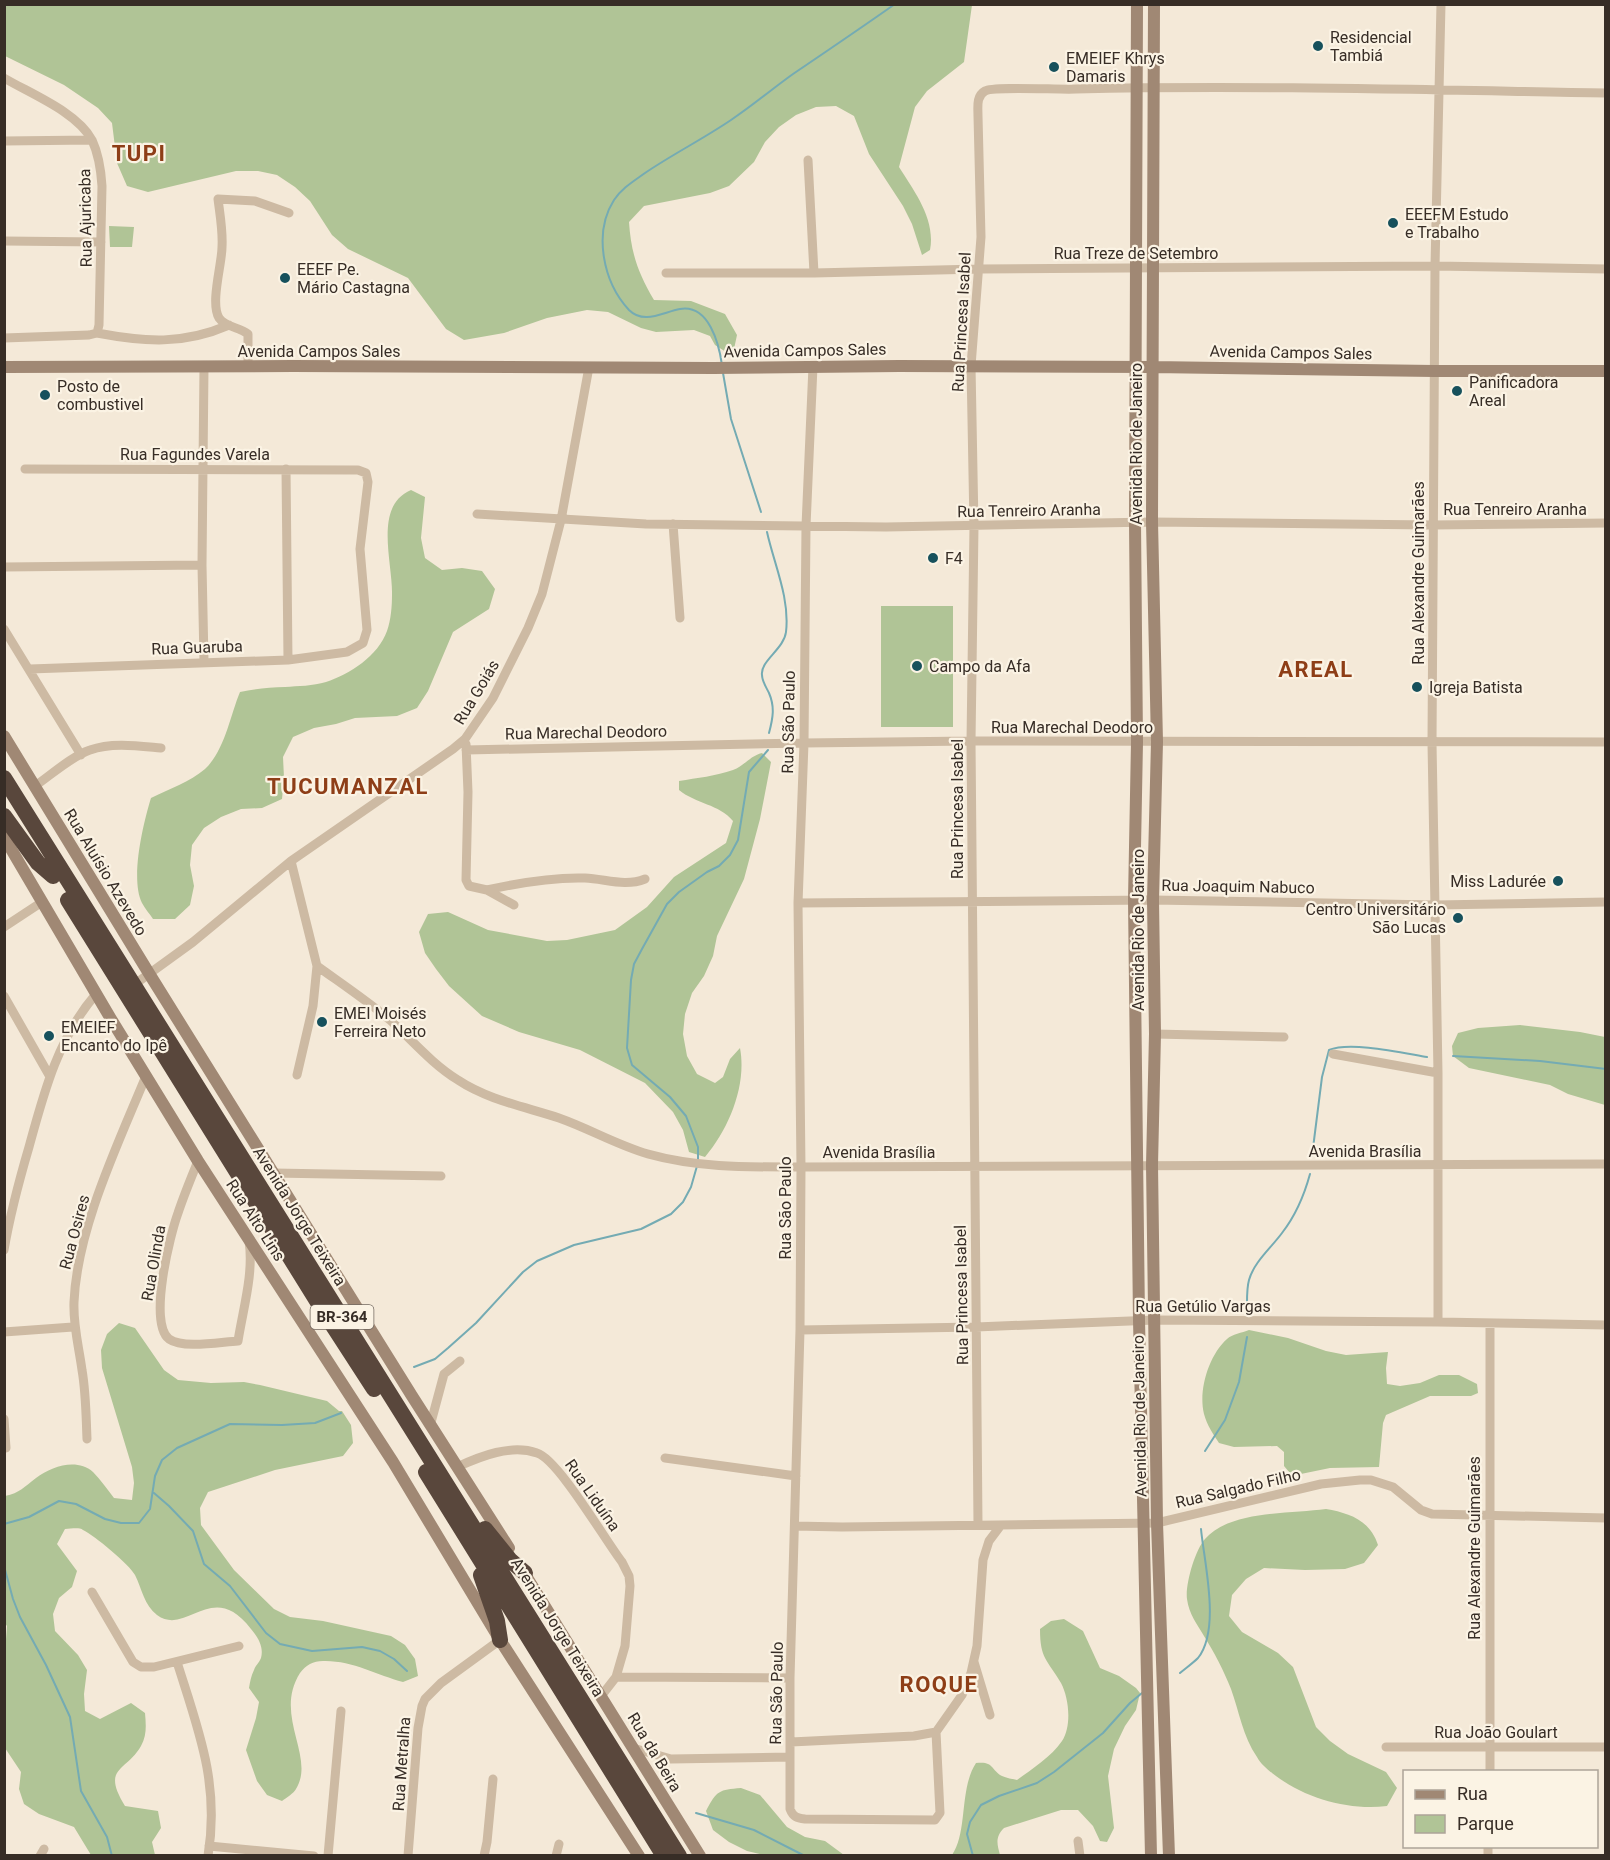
<svg xmlns="http://www.w3.org/2000/svg" width="1610" height="1860" viewBox="0 0 1610 1860" font-family="Roboto,sans-serif">
<style>
.green{fill:#b0c496}
.lines{fill:none;stroke-linecap:round;stroke-linejoin:round}
.stream{stroke:#74abb3;stroke-width:2}
.street{stroke:#cdbaa3;stroke-width:9}
.secondary{stroke:#a08874;stroke-width:12}
.highway{stroke:#59473c;stroke-width:16}
.poi-dot{fill:#17515c;stroke:#fbf3e4;stroke-width:2}
.labels{text-anchor:middle;stroke-width:4.5;stroke-linejoin:round;paint-order:stroke}
.shield{fill:#fbf3e4;stroke:#72685f;stroke-width:1.5}
.shield-label{font-size:15px;font-weight:bold;fill:#372d26}
.poi-label{font-size:16px;fill:#372d26;stroke:#fbf3e4;text-anchor:start}
.street-label{font-size:16px;fill:#372d26;stroke:#fbf3e4}
.district-label{font-size:22px;font-weight:bold;letter-spacing:1.5px;fill:#8e3e17;stroke:#fbf3e4}
</style>
<rect width="100%" height="100%" fill="#f4e9d8"/>
<path class="green" d="M5 4H972V5L964 62 927 91 915 107 899 167C914 191 936 219 930 250L922 255 912 224 903 206 869 154 854 116 836 106 816 107 796 115 779 127 765 142 754 162 729 186 710 193 644 206 629 222C631 253 638 273 654 300L691 301 725 314 737 335 734 349 726 352 715 345 710 336 694 330 656 332 641 328 608 312 587 310 547 318 504 333 464 340 446 329 408 278 348 249 332 235 310 201 295 187 277 175 258 171H236L148 192 127 186 117 163 112 123 98 108 64 85 5 56Z
M109 226 134 227 132 247H110Z
M411 490 425 497 421 538 425 558 442 570 462 568 482 571 495 589 489 609 453 632 428 691 417 708 397 716 355 718 336 724 314 728 293 737 283 757 284 778 282 799 262 808 241 809 221 817 204 828 192 845 190 865 194 886 190 905 175 919H153C150 914 145 909 142 903 130 879 143 824 151 798 169 789 190 782 205 769 225 750 230 716 240 692 255 689 270 687 285 687 298 686 313 686 326 682 350 674 378 656 387 631 391 620 392 606 392 595 393 563 373 506 411 490Z
M881 606H953V727H881Z
M762 753 771 762 760 819 744 879 717 936 713 956 704 976 692 993 685 1014 683 1034 687 1056 697 1074 715 1083 723 1077 730 1059 740 1048C747 1085 729 1129 705 1157L689 1152 683 1130 673 1112 645 1083 580 1050 519 1032 482 1016 449 986 436 969 425 953 419 932 428 914 448 912 488 930 547 941 567 940 615 930 647 907 674 877 726 843 733 821C719 804 696 804 679 790V781C697 778 716 776 733 770 744 766 750 756 762 753Z
M1520 1025 1580 1032 1605 1037V1105L1568 1094 1550 1085 1469 1068 1453 1056 1452 1046 1458 1033 1478 1028Z
M119 1323 135 1328 164 1370 178 1380 211 1383 244 1382 260 1385 327 1401 339 1411H342L351 1425 353 1443 343 1456 275 1470 208 1492 200 1508 201 1525 234 1570 274 1609 290 1617 323 1621 391 1636 405 1645 415 1659 418 1676 403 1682C377 1675 351 1660 323 1661 313 1661 306 1665 300 1673 273 1716 316 1756 296 1789 294 1793 286 1798 282 1801L267 1795 257 1781 246 1750 256 1718 259 1702 249 1688C250 1682 251 1676 254 1670 255 1666 259 1663 261 1658 264 1647 258 1637 251 1629 212 1578 187 1637 157 1615 144 1605 142 1589 135 1575 130 1565 94 1535 83 1530 79 1527 71 1529 65 1529L57 1544 77 1571 72 1587 59 1598 53 1614 55 1631 78 1655 87 1670 84 1694 85 1711 100 1719 131 1703 145 1713C146 1725 147 1735 141 1746 126 1772 101 1767 125 1806L158 1811 161 1828 152 1842 155 1855H91L74 1827 39 1814 24 1804 19 1789 21 1772 5 1748 4 1665 7 1626 4 1622 5 1496C20 1493 24 1487 36 1478 52 1466 77 1458 93 1472 101 1480 107 1489 114 1498L132 1500 134 1483 132 1467 102 1368 101 1350 107 1334Z
M1249 1330 1288 1338 1326 1351 1346 1355 1388 1352 1386 1368 1387 1384 1400 1386 1420 1383 1439 1375H1459L1477 1384 1478 1393 1471 1396H1430L1386 1415 1383 1423 1379 1467 1330 1468 1296 1475 1290 1473 1284 1466V1452L1277 1446 1234 1447 1219 1443C1213 1434 1207 1425 1204 1414 1198 1390 1209 1355 1227 1339 1232 1334 1242 1333 1249 1330Z
M1326 1509C1349 1513 1370 1520 1378 1545L1364 1563 1345 1569 1305 1570 1264 1568 1246 1579 1232 1595 1229 1616 1242 1632 1278 1653 1293 1667 1316 1727 1330 1741 1348 1754 1386 1772 1397 1788 1387 1806C1349 1811 1303 1798 1272 1773 1267 1769 1260 1763 1257 1757 1243 1737 1239 1711 1231 1689 1224 1671 1214 1652 1204 1636 1197 1624 1189 1614 1187 1599 1185 1585 1195 1550 1205 1539 1230 1510 1290 1514 1326 1509Z
M1064 1619 1083 1631 1100 1668 1119 1676 1136 1688 1140 1693 1136 1710 1125 1726 1114 1749 1108 1776 1114 1828 1107 1842 1100 1841 1093 1826 1078 1810H1061L1004 1828C995 1837 997 1844 1000 1855H952C968 1832 959 1789 976 1763 994 1761 990 1769 1002 1776 1006 1778 1013 1779 1017 1780 1032 1769 1052 1756 1062 1741 1072 1726 1069 1698 1061 1683 1047 1659 1040 1659 1040 1629L1051 1621Z
M741 1788 760 1795 787 1827 805 1837 825 1841 844 1855H764L747 1851 729 1842 713 1830 706 1811C717 1790 719 1790 741 1788Z"/>
<g class="lines">
<path class="stream" d="M722 365C719 344 709 304 680 309 663 312 644 325 629 310 603 282 593 233 614 200 622 188 634 181 645 173 673 154 703 139 731 120 752 106 772 89 793 74 827 51 861 28 895 4
M723 373 731 419 761 512
M767 532C774 564 790 598 786 632 784 649 760 661 762 675 762 681 766 687 769 693 775 707 773 718 769 733
M1453 1056 1540 1061 1606 1069
M1312 1156 1322 1077 1329 1050C1350 1041 1403 1053 1427 1057
M698 1160V1147L686 1116 670 1097 632 1065 627 1048 631 980 634 964 642 949 667 904 679 892 707 872 719 866 730 855 738 840 749 772 768 750
M1247 1303C1247 1296 1247 1287 1249 1280 1254 1262 1271 1248 1282 1233 1296 1215 1304 1196 1310 1174
M414 1367 435 1359 448 1348 476 1323 523 1272 537 1261 574 1245 641 1229 671 1214 683 1202 691 1187 697 1166
M1205 1451 1225 1420 1239 1382 1247 1337
M154 1493 169 1506 193 1531 204 1564 230 1586 266 1633 280 1644 312 1651 362 1647 380 1651 394 1659 407 1671
M4 1524 29 1517 59 1501 76 1504 105 1519 121 1523H139L150 1509 155 1476 162 1460 177 1448 230 1424 282 1425 315 1423 341 1413
M4 1566 13 1599 20 1617 46 1665 70 1717 81 1791 107 1837 112 1856
M1180 1673C1186 1668 1193 1663 1198 1658 1221 1629 1204 1562 1201 1529
M696 1813 754 1830 805 1856
M973 1856 967 1834 970 1822 981 1805 999 1796 1037 1783 1054 1772 1103 1733 1130 1703 1142 1693"/>
<path class="street" d="M4 78C31 94 77 112 92 140 99 155 101 170 102 186L99 325 97 333
M4 141 92 140
M808 160 814 273
M4 241 101 242
M666 273H814L979 269 1435 266 1606 269
M4 338 89 335 97 333C145 342 183 345 229 325
M813 366 806 526 804 743 798 903 801 1167 800 1330 790 1678V1809C793 1817 797 1818 805 1819L935 1820 940 1813 936 1732
M248 367V334C239 327 225 327 219 318 210 303 222 264 222 247 223 231 220 215 218 199L255 201 289 213
M25 469 358 470 366 473 368 482 360 549 367 630 363 643 347 652 288 660 30 669
M286 469 288 660
M477 514 646 524 886 527 1152 522 1433 525 1606 523
M673 524 680 618
M4 567 202 565
M4 629 81 755
M204 661 202 565 204 367
M466 744 468 792 466 880 469 886 487 890 514 905
M466 750 804 743 971 741 1606 742
M35 786C51 775 72 756 90 750 112 742 139 746 161 748
M291 861 317 966 313 1006 297 1075
M487 890C518 883 553 877 585 878 606 879 625 887 645 879
M798 903 1153 900 1435 905 1606 902
M4 927 42 902
M317 966C342 984 366 1000 390 1020 412 1040 432 1064 458 1080 488 1100 526 1107 559 1118 590 1129 617 1145 648 1154 698 1168 749 1167 801 1167L1606 1164
M135 984 193 942 291 861 453 749 465 739 493 698 528 628 542 594 561 520 589 367
M4 996 49 1075
M1155 1034 1284 1037
M1333 1054 1438 1073
M198 1161C191 1178 184 1195 178 1213 170 1235 148 1323 169 1339 183 1349 220 1342 238 1341 243 1309 254 1273 249 1241
M274 1173 441 1176
M4 1250C10 1215 19 1181 29 1147 44 1092 58 1038 96 994
M1438 1322V1073L1432 743 1435 266 1441 4
M1490 1324V1772
M800 1330 976 1327 1155 1320 1438 1322 1606 1325
M4 1332 73 1327
M4 1419 6 1448
M430 1426 444 1374 460 1361
M87 1439C86 1416 86 1393 82 1370 79 1347 73 1326 74 1302 77 1229 118 1144 146 1076
M665 1458 796 1476
M457 1467C481 1456 511 1444 537 1453 558 1459 605 1540 622 1562L629 1576 630 1586 625 1646 616 1677 602 1695
M978 1524 971 741 974 526 971 366 981 237 978 116C978 107 976 96 985 91 994 86 1061 90 1076 89 1252 85 1429 90 1606 93
M795 1526 842 1527 1157 1523 1321 1484 1360 1480H1371L1393 1487 1421 1510 1432 1514 1606 1518
M92 1592 133 1662 141 1667H154L239 1646
M177 1662C198 1729 220 1783 208 1856
M974 1662 990 1715
M616 1677 790 1678
M936 1732 962 1695 971 1673 977 1646 983 1560 989 1541 1001 1525
M791 1742 914 1736 936 1732
M1386 1747H1606
M633 1748 671 1759 790 1757
M1078 1841 1080 1856
M209 1846 314 1856
M40 1856 44 1849
M328 1856 341 1711
M408 1856 418 1728 422 1706 425 1699 441 1683 500 1640
M484 1856 487 1842 493 1779
M556 1856 559 1844
M1488 1856V1846"/>
<path class="secondary" d="M1137 4 1135 522 1137 742 1134 900 1139 1320 1151 1856
M1154 4 1152 522 1157 742 1153 900 1155 1034 1152 1165 1157 1523 1169 1856
M4 367 293 366 713 368 899 366 1153 367 1434 371H1606
M4 736 150 975 412 1396 509 1548
M4 837 111 1019 198 1161 393 1462 500 1640 639 1856
M521 1568 700 1856"/>
<path class="highway" d="M4 778 679 1856
M4 816 38 863 53 876
M68 900 319 1304 374 1389
M426 1472 664 1856
M485 1529 510 1560 525 1573
M481 1575 497 1621 500 1640"/>
</g>
<g class="poi-dot">
<circle cx="1318" cy="46" r="6"/>
<circle cx="1054" cy="67" r="6"/>
<circle cx="1393" cy="223" r="6"/>
<circle cx="285" cy="278" r="6"/>
<circle cx="1457" cy="391" r="6"/>
<circle cx="45" cy="395" r="6"/>
<circle cx="933" cy="558" r="6"/>
<circle cx="917" cy="666" r="6"/>
<circle cx="1417" cy="687" r="6"/>
<circle cx="1558" cy="881" r="6"/>
<circle cx="1458" cy="918" r="6"/>
<circle cx="322" cy="1022" r="6"/>
<circle cx="49" cy="1036" r="6"/>
</g>
<g class="labels">
<rect class="shield" x="310.5" y="1305" width="63" height="24" rx="4.5"/>
<g class="shield-label">
<text x="342" y="1322">BR-364</text>
</g>
<g class="poi-label">
<text x="1330" y="43">Residencial<tspan x="1330" dy="18">Tambiá</tspan></text>
<text x="1066" y="64">EMEIEF Khrys<tspan x="1066" dy="18">Damaris</tspan></text>
<text x="1405" y="220">EEEFM Estudo<tspan x="1405" dy="18">e Trabalho</tspan></text>
<text x="297" y="275">EEEF Pe.<tspan x="297" dy="18">Mário Castagna</tspan></text>
<text x="1469" y="388">Panificadora<tspan x="1469" dy="18">Areal</tspan></text>
<text x="57" y="392">Posto de<tspan x="57" dy="18">combustivel</tspan></text>
<text x="945" y="564">F4</text>
<text x="929" y="672">Campo da Afa</text>
<text x="1429" y="693">Igreja Batista</text>
<text x="1546" y="887" text-anchor="end">Miss Ladurée</text>
<text x="1446" y="915" text-anchor="end">Centro Universitário<tspan x="1446" dy="18">São Lucas</tspan></text>
<text x="334" y="1019">EMEI Moisés<tspan x="334" dy="18">Ferreira Neto</tspan></text>
<text x="61" y="1033">EMEIEF<tspan x="61" dy="18">Encanto do Ipê</tspan></text>
</g>
<g class="street-label">
<text transform="translate(85 218) rotate(-91)" y="6">Rua Ajuricaba</text>
<text x="1136" y="259">Rua Treze de Setembro</text>
<text transform="translate(961 322) rotate(-87)" y="6">Rua Princesa Isabel</text>
<text transform="translate(805 350) rotate(-1)" y="6">Avenida Campos Sales</text>
<text x="319" y="357">Avenida Campos Sales</text>
<text transform="translate(1291 352) rotate(1)" y="6">Avenida Campos Sales</text>
<text transform="translate(1136 444) rotate(-90)" y="6">Avenida Rio de Janeiro</text>
<text x="195" y="460">Rua Fagundes Varela</text>
<text x="1515" y="515">Rua Tenreiro Aranha</text>
<text transform="translate(1029 510) rotate(-1)" y="6">Rua Tenreiro Aranha</text>
<text transform="translate(1418 573) rotate(-90)" y="6">Rua Alexandre Guimarães</text>
<text transform="translate(197 647) rotate(-2)" y="6">Rua Guaruba</text>
<text transform="translate(476 692) rotate(-59)" y="6">Rua Goiás</text>
<text transform="translate(788 722) rotate(-89)" y="6">Rua São Paulo</text>
<text x="1072" y="733">Rua Marechal Deodoro</text>
<text transform="translate(586 732) rotate(-1)" y="6">Rua Marechal Deodoro</text>
<text transform="translate(957 809) rotate(-90)" y="6">Rua Princesa Isabel</text>
<text transform="translate(106 872) rotate(59)" y="6">Rua Aluísio Azevedo</text>
<text transform="translate(1238 886) rotate(1)" y="6">Rua Joaquim Nabuco</text>
<text transform="translate(1138 930) rotate(-90)" y="6">Avenida Rio de Janeiro</text>
<text x="1365" y="1157">Avenida Brasília</text>
<text x="879" y="1158">Avenida Brasília</text>
<text transform="translate(785 1208) rotate(-90)" y="6">Rua São Paulo</text>
<text transform="translate(300 1216) rotate(58)" y="6">Avenida Jorge Teixeira</text>
<text transform="translate(256 1220) rotate(57)" y="6">Rua Alto Lins</text>
<text transform="translate(74 1232) rotate(-75)" y="6">Rua Osires</text>
<text transform="translate(153 1263) rotate(-80)" y="6">Rua Olinda</text>
<text transform="translate(961 1295) rotate(-91)" y="6">Rua Princesa Isabel</text>
<text x="1203" y="1312">Rua Getúlio Vargas</text>
<text transform="translate(1139 1416) rotate(-91)" y="6">Avenida Rio de Janeiro</text>
<text transform="translate(1238 1488) rotate(-13)" y="6">Rua Salgado Filho</text>
<text transform="translate(593 1495) rotate(55)" y="6">Rua Liduína</text>
<text transform="translate(1474 1548) rotate(-90)" y="6">Rua Alexandre Guimarães</text>
<text transform="translate(558 1627) rotate(58)" y="6">Avenida Jorge Teixeira</text>
<text transform="translate(776 1693) rotate(-89)" y="6">Rua São Paulo</text>
<text x="1496" y="1738">Rua João Goulart</text>
<text transform="translate(655 1752) rotate(59)" y="6">Rua da Beira</text>
<text transform="translate(401 1764) rotate(-86)" y="6">Rua Metralha</text>
</g>
<g class="district-label">
<text x="139" y="161">TUPI</text>
<text x="1316" y="677">AREAL</text>
<text x="348" y="794">TUCUMANZAL</text>
<text x="939" y="1692">ROQUE</text>
</g>
</g>
<rect width="1610" height="1860" fill="none" stroke="#372d26" stroke-width="12"/>
<rect x="1403" y="1770" width="195" height="78" fill="#fbf3e4" stroke="#ada498" stroke-width="1.5"/>
<rect x="1415" y="1790" width="30" height="9" fill="#a08874" stroke="#ada498" stroke-width="1.5"/>
<text x="1457" y="1800" font-size="18" fill="#372d26">Rua</text>
<rect x="1415" y="1815" width="30" height="18" fill="#b0c496" stroke="#ada498" stroke-width="1.5"/>
<text x="1457" y="1830" font-size="18" fill="#372d26">Parque</text>
</svg>
